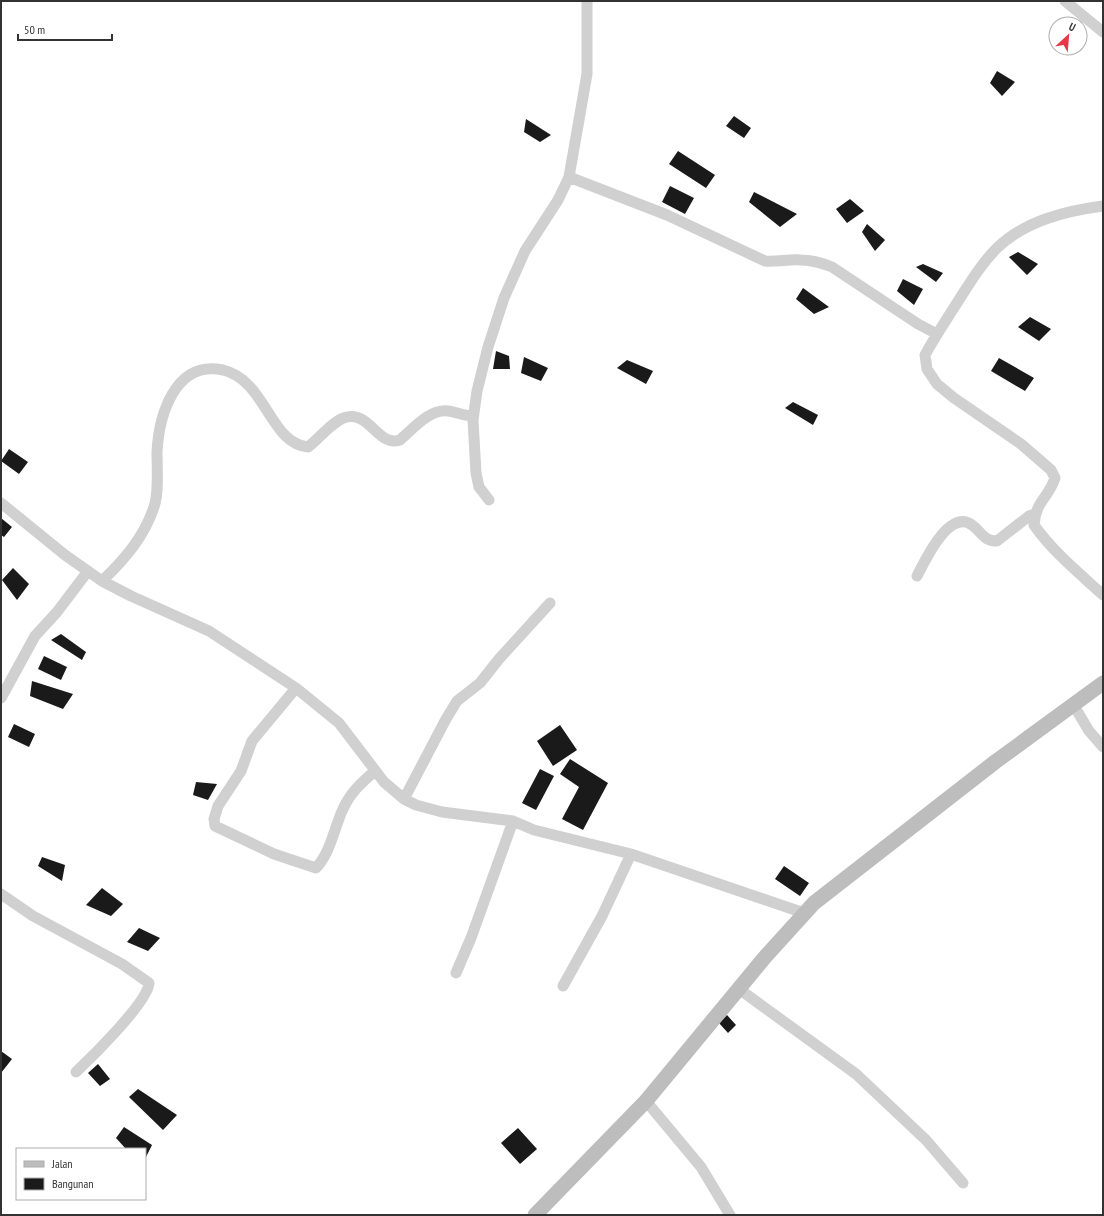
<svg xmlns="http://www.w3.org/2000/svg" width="1104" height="1216" viewBox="0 0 1104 1216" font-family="'PT Sans Narrow',sans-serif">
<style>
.building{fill:#1a1a1a}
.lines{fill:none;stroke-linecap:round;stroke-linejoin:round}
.street{stroke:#d0d0d0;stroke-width:11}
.secondary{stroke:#bdbdbd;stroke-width:15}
</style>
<rect width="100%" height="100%" fill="#fff"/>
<path class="building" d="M997 71 1015 82 1002 96 990 83Z
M734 116 751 128 744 138 726 126Z
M526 119 551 135 540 142 524 132Z
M678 151 715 175 706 188 669 164Z
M670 186 694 198 685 214 662 202Z
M754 192 797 214 780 227 749 202Z
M850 199 864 211 847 223 836 209Z
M867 224 885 240 875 251 862 232Z
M1018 252 1038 264 1027 275 1009 257Z
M923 264 943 273 936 282 916 267Z
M903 279 923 289 914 305 897 291Z
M803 288 829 307 814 314 796 299Z
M1030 317 1051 329 1039 341 1018 327Z
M496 351 509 356 510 369H493Z
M524 357 548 368 541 381 521 373Z
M999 358 1034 378 1025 391 991 371Z
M627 360 653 371 646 384 617 368Z
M793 402 818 415 813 425 785 408Z
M9 449 28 462 19 474 1 461Z
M1 518 12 527 4 537 1 535Z
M13 568 29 584 17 600 2 580Z
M61 634 86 652 82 660 51 640Z
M44 656 67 667 61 680 38 669Z
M32 681 73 694 63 709 30 696Z
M14 724 35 734 29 747 8 737Z
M560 725 577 750 553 766 537 741Z
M570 759 608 783 583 830 562 819 579 787 560 774Z
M540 769 554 776 536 810 522 803Z
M196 782 217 784 208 800 193 795Z
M42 857 65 865 62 881 38 866Z
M784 866 809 883 800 896 775 879Z
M102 888 123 904 111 916 86 905Z
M139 928 160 938 148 951 127 942Z
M727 1015 736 1025 728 1033 719 1023Z
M1 1051 12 1059 1 1073Z
M98 1064 110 1079 100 1086 88 1073Z
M138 1089 177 1115 163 1130 129 1097Z
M124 1127 152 1145 145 1159V1149H126L116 1138Z
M518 1128 537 1149 520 1164 501 1143Z"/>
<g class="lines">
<path class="street" d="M1065 1 1103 32
M569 177 667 215 765 261C777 262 789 259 801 260 812 260 822 263 832 267L918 324 937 334
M1103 206C1065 211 1025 221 997 248 980 265 968 286 955 306 945 322 934 338 925 355L927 369 937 384 954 398 1021 444 1051 470 1055 478C1048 499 1036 500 1034 525 1053 552 1079 573 1103 595
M489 500 479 487 476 473 473 420 477 391 488 347 504 298 525 251 558 200 569 177 587 74V1
M1 503 65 555 102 581 131 596 209 631 296 688 339 723 384 782 404 799 416 805 442 812 513 821 534 830 631 854 804 913
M917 576C925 561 949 508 972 525 982 532 983 541 997 541L1029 516 1035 514
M102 581C125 559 144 537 154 507 159 493 157 468 157 452 159 415 175 360 223 370 266 380 270 444 308 447 319 439 334 419 347 417 370 412 378 447 400 440 413 429 429 409 448 411 457 412 464 416 473 416
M296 688 252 741 241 771 218 806 214 819 215 826 274 854 316 868C331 852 334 828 343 809 350 793 362 782 375 771
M1 698 35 636 57 612 88 571
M1073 704 1089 731 1103 747
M404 799 446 719 457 701 480 683 499 659 550 603
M1 894 33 916 122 964 149 983C148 1002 91 1058 76 1072
M456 973 471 938 513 821
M563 986 602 916 631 854
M739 989 856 1074 926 1140 963 1183
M646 1101 701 1167 730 1215"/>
<path class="secondary" d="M535 1215 646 1101 765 957 814 903 995 762 1103 683"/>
</g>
<rect width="1104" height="1216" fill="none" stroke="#333333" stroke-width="4"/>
<rect x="16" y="1148" width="130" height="52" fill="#ffffff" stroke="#adadad"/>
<rect x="24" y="1161" width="20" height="6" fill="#bdbdbd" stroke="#adadad"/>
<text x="52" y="1168" font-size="12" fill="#333333">Jalan</text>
<rect x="24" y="1178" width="20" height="12" fill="#1a1a1a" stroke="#adadad"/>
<text x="52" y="1188" font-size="12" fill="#333333">Bangunan</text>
<g transform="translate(1068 36) rotate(26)"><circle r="19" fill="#ffffff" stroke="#adadad"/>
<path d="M0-3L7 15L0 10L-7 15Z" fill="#e63946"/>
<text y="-6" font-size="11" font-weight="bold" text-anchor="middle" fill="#333333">U</text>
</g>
<path d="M18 34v6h94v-6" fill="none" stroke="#333333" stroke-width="2"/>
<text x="24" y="34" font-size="12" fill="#333333" stroke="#ffffff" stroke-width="3" paint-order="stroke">50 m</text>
</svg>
